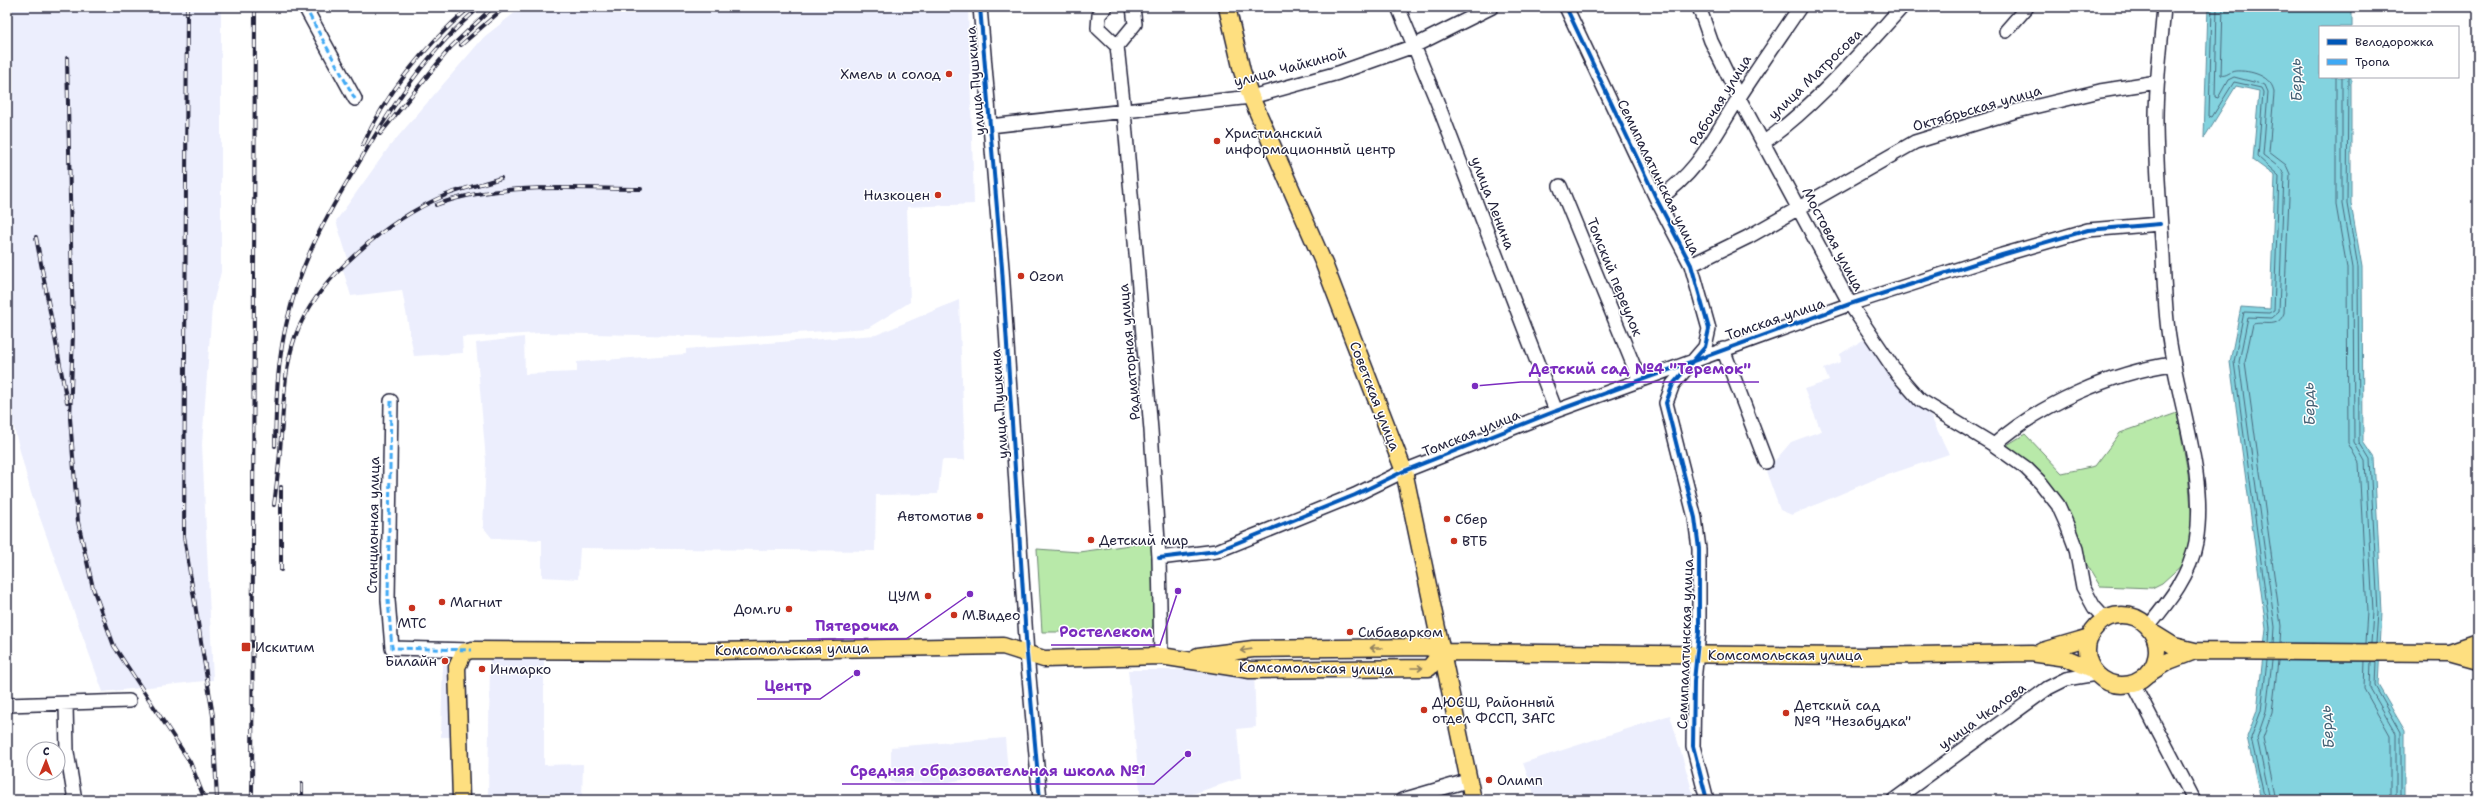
<svg xmlns="http://www.w3.org/2000/svg" width="2485" height="807" viewBox="0 0 2485 807" font-family="'Shantell Sans',sans-serif">
<style>
.built{fill:#eceefd}
.green{fill:#b8e9a9;stroke:#6d8672}
.water{fill:#83d3df;stroke:#5c8c9d}
.lines{fill:none;stroke-linecap:round;stroke-linejoin:round}
.shore{stroke:#49697d;stroke-width:1}
.minor-casing{stroke:#22223b;stroke-width:16}
.major-casing{stroke:#22223b;stroke-width:19}
.minor{stroke:#fff;stroke-width:13}
.major{stroke:#fedf80;stroke-width:16}
.rail-casing{stroke:#22223b;stroke-width:4}
.rail{stroke:#fff;stroke-width:2.5;stroke-dasharray:8;stroke-linecap:butt}
.quiet{stroke:#3fa9f5;stroke-width:3;stroke-dasharray:6 3;stroke-linecap:butt}
.cycleway-casing{stroke:#fff;stroke-width:6}
.cycleway{stroke:#0057b8;stroke-width:4}
.oneway{stroke:#90805e}
.poi-dot{fill:#c8321e;stroke:#fff;stroke-width:1.5}
.labels{text-anchor:middle;stroke-width:3;stroke-linejoin:round;paint-order:stroke}
.street-label{font-size:14px;fill:#22223b;stroke:#fff}
.poi-label{font-size:14px;fill:#22223b;stroke:#fff;text-anchor:start}
.water-label{font-size:15px;font-style:italic;fill:#446074;stroke:#fff}
.leader{fill:none;stroke:#7b2cbf;stroke-width:1.5}
.callout-dot{fill:#7b2cbf;stroke:#fff;stroke-width:1.5}
.callout-label{font-size:15px;text-anchor:middle;font-weight:bold;fill:#7b2cbf;stroke:#fff;stroke-width:3;stroke-linejoin:round;paint-order:stroke}
</style>
<rect width="100%" height="100%" fill="#fff"/>
<filter id="ink" filterUnits="userSpaceOnUse"><feTurbulence type="fractalNoise" baseFrequency=".025" numOctaves="2"/><feDisplacementMap in="SourceGraphic" scale="8" xChannelSelector="R" yChannelSelector="G"/><feConvolveMatrix kernelMatrix="1 2 1 2 8 2 1 2 1" color-interpolation-filters="sRGB"/></filter>
<g filter="url(#ink)">
<path class="built" d="M7 7H221V272L212 307 202 444 213 680 103 692 31 493 7 401Z
M522 7H968L974 204 907 207 910 302 868 328 738 337 541 333 462 337 463 353 414 356 402 290 351 296 342 267 348 259 336 221 389 147 484 37Z
M959 300 965 460H942L938 494 876 495 875 551 580 548 578 579 542 577V540L492 538 483 527 486 461 476 343 524 337 525 374 577 372V362L686 354V349L876 335Z
M1863 340 1872 343 1908 394 1931 417 1949 454 1873 480 1792 515 1780 510 1766 471 1791 442 1821 431 1804 389 1829 381 1824 369 1841 362 1840 354Z
M490 657 544 659V765L583 764 582 800H488Z
M443 659H455L454 737H441Z
M1128 670H1254L1256 727 1237 729 1241 778 1174 800H1141Z
M1670 715 1695 800H1536L1523 763Z
M1005 738 1008 772 943 783 891 782V747Z"/>
<path class="green" d="M2177 413 2188 473 2192 521 2191 542 2183 564 2162 583 2152 588 2100 586 2086 563 2075 529 2049 484 2007 445 2025 434 2062 473 2095 466 2120 433Z
M1152 542 1153 625 1150 632H1042L1037 549 1079 552Z"/>
<path class="water" d="M2208 7H2352V27H2320V77H2351V204L2362 267 2363 442 2374 458 2382 612 2378 685 2405 731V800H2261L2247 737 2257 711 2266 628 2230 362 2241 307 2270 309 2275 176 2253 160 2259 91 2236 86 2204 138Z"/>
<g class="lines">
<path class="shore" d="M2212 7 2209 116 2212 117 2234 82 2261 88 2263 92 2258 157 2279 176 2274 310 2269 313 2244 312 2234 362 2270 628 2269 643
M2217 7 2215 97 2218 98 2228 80 2234 77 2265 85 2268 92 2263 155 2281 169 2284 175 2279 311 2271 318 2248 317 2239 362 2275 627 2274 643
M2223 7 2221 75C2226 77 2230 71 2236 71 2250 70 2273 76 2274 93L2269 152 2286 165 2290 174 2284 313C2278 329 2266 321 2253 324L2245 362 2281 626 2280 643
M2336 77V205L2347 268 2348 443 2359 463 2367 612 2365 643
M2342 77V204L2353 268 2354 442 2365 461 2373 612 2371 643
M2348 77 2347 204 2358 267 2359 442 2370 460 2378 612 2376 643
M2365 661 2364 689 2390 735V800
M2371 661 2370 688 2396 733V800
M2376 661 2375 686 2401 732V800
M2265 800 2251 738 2261 711 2267 661
M2270 800 2257 738 2266 712 2272 661
M2276 800 2263 738 2272 713 2278 661"/>
<defs>
<path id="minor" d="M305 7 355 99
M980 7 1002 268 1027 654 1040 800
M1106 7 1099 15 1098 28 1117 46 1124 111 1151 430 1159 558 1161 656
M1398 7 1436 99 1556 411
M1566 7 1657 200 1691 265 1709 329 1705 347 1673 384 1666 403 1695 518 1699 549V632L1694 681 1693 746 1707 800
M1699 7 1711 41 1739 98 1850 304 1898 375 1920 400 1994 445 2026 468 2041 483 2058 505 2067 525 2076 549 2083 587 2094 607 2106 620
M2006 31 2027 7
M1117 46 1135 24 1133 7
M990 126 1251 97 1338 73 1414 46 1492 7
M1763 143C1816 105 1859 54 1902 7
M1560 186 1640 381
M1657 200C1700 170 1711 141 1738 99 1758 68 1779 38 1800 7
M1691 265 1748 237 1915 142 2013 112 2100 91 2157 82
M1723 349 1766 462
M391 401 388 600 392 648 472 650
M1994 445C2039 405 2113 372 2173 364
M1159 558 1217 551 1355 495 1404 471 1556 411 1850 304 2002 255 2088 230 2160 224
M2148 627C2169 601 2190 576 2196 542 2208 474 2176 398 2168 330 2165 306 2164 281 2163 256 2160 211 2156 165 2156 119 2156 81 2161 44 2164 7
M2133 683 2194 800
M66 704 67 752 75 800
M7 705 129 701
M1402 800 1467 781
M1894 800 2048 688 2066 679 2096 674"/>
<path id="major" d="M1227 7 1242 71 1251 97 1324 264 1404 471 1473 800
M2087 650a35 35 0 1 1 70 0a35 35 0 1 1-70 0Z
M2153 633 2174 646 2195 651 2449 653 2478 661
M2042 651 2090 637
M2449 653 2478 643
M1198 656 1253 649 1427 647 1442 652 1862 656 2031 653 2066 658 2092 669
M2148 674 2169 661 2195 651
M461 800 457 667 464 652 472 650 715 651 1003 646 1044 659 1161 656 1250 670 1429 668 1442 652"/>
</defs>
<use href="#minor" class="minor-casing"/>
<use href="#major" class="major-casing"/>
<use href="#minor" class="minor"/>
<use href="#major" class="major"/>
<defs>
<path id="rail" d="M187 7 184 536 213 716 217 800
M461 45 505 7
M67 58 73 333 70 418 78 522 93 588 114 646 190 762 205 800
M380 134 451 47 493 7
M363 145C387 91 426 45 470 7
M436 205C494 182 578 189 641 189
M36 237 67 402
M275 446C276 403 277 359 288 317 302 259 327 214 358 164 392 106 428 50 480 7
M274 505C277 482 280 459 281 436 284 403 284 369 295 337 316 278 389 219 446 195 463 188 483 184 501 178
M281 570V487
M302 784V800
M252 800 255 7"/>
</defs>
<use href="#rail" class="rail-casing"/>
<use href="#rail" class="rail"/>
<path class="quiet" d="M305 7 355 99
M391 401 388 600 392 648 472 650"/>
<defs>
<path id="cycleway" d="M980 7 1002 268 1027 654 1040 800
M1566 7 1657 200 1691 265 1709 329 1705 347 1673 384 1666 403 1695 518 1699 549V632L1694 681 1693 746 1707 800
M1159 558 1217 551 1355 495 1404 471 1556 411 1850 304 2002 255 2088 230 2160 224"/>
</defs>
<use href="#cycleway" class="cycleway-casing"/>
<use href="#cycleway" class="cycleway"/>
</g>
<defs><path id="oneway-shaft" d="M-6 0H5M1.5-3L5.5 0L1.5 3" fill="none" stroke-width="1.6" stroke-linecap="round" stroke-linejoin="round"/></defs>
<g class="oneway">
<use href="#oneway-shaft" transform="translate(1376 648) rotate(180)"/>
<use href="#oneway-shaft" transform="translate(1246 650) rotate(172)"/>
<use href="#oneway-shaft" transform="translate(1417 668)"/>
</g>
</g>
<g class="poi-dot">
<circle cx="949" cy="74" r="4"/>
<circle cx="1217" cy="141" r="4"/>
<circle cx="938" cy="195" r="4"/>
<circle cx="1021" cy="276" r="4"/>
<circle cx="980" cy="516" r="4"/>
<circle cx="1447" cy="519" r="4"/>
<circle cx="1091" cy="540" r="4"/>
<circle cx="1454" cy="541" r="4"/>
<circle cx="928" cy="596" r="4"/>
<circle cx="442" cy="602" r="4"/>
<circle cx="412" cy="608" r="4"/>
<circle cx="789" cy="609" r="4"/>
<circle cx="954" cy="615" r="4"/>
<circle cx="1350" cy="632" r="4"/>
<rect x="241" y="642" width="10" height="10" rx="2"/>
<circle cx="445" cy="661" r="4"/>
<circle cx="482" cy="669" r="4"/>
<circle cx="1424" cy="710" r="4"/>
<circle cx="1786" cy="713" r="4"/>
<circle cx="1489" cy="780" r="4"/>
</g>
<g class="labels">
<g class="street-label">
<text transform="translate(1290 67) rotate(-15)" y="5">улица Чайкиной</text>
<text transform="translate(1815 74) rotate(-44)" y="5">улица Матросова</text>
<text transform="translate(975 81) rotate(-95)" y="5">улица Пушкина</text>
<text transform="translate(1720 100) rotate(-58)" y="5">Рабочая улица</text>
<text transform="translate(1977 108) rotate(-16)" y="5">Октябрьская улица</text>
<text transform="translate(1659 177) rotate(64)" y="5">Семипалатинская улица</text>
<text transform="translate(1493 203) rotate(69)" y="5">улица Ленина</text>
<text transform="translate(1833 239) rotate(62)" y="5">Мостовая улица</text>
<text transform="translate(1615 277) rotate(68)" y="5">Томский переулок</text>
<text transform="translate(1775 319) rotate(-19)" y="5">Томская улица</text>
<text transform="translate(1129 352) rotate(-95)" y="5">Радиаторная улица</text>
<text transform="translate(1375 396) rotate(69)" y="5">Советская улица</text>
<text transform="translate(999 404) rotate(-94)" y="5">улица Пушкина</text>
<text transform="translate(1471 433) rotate(-22)" y="5">Томская улица</text>
<text transform="translate(373 525) rotate(-89)" y="5">Станционная улица</text>
<text transform="translate(1685 644) rotate(-88)" y="5">Семипалатинская улица</text>
<text transform="translate(792 649) rotate(-1)" y="5">Комсомольская улица</text>
<text x="1785" y="660">Комсомольская улица</text>
<text transform="translate(1316 668) rotate(1)" y="5">Комсомольская улица</text>
<text transform="translate(1982 716) rotate(-36)" y="5">улица Чкалова</text>
</g>
<g class="poi-label">
<text x="941" y="79" text-anchor="end">Хмель и солод</text>
<text x="1225" y="138">Христианский<tspan x="1225" dy="16">информационный центр</tspan></text>
<text x="930" y="200" text-anchor="end">Низкоцен</text>
<text x="1029" y="281">Ozon</text>
<text x="972" y="521" text-anchor="end">Автомотив</text>
<text x="1455" y="524">Сбер</text>
<text x="1099" y="545">Детский мир</text>
<text x="1462" y="546">ВТБ</text>
<text x="920" y="601" text-anchor="end">ЦУМ</text>
<text x="450" y="607">Магнит</text>
<text x="781" y="614" text-anchor="end">Дом.ru</text>
<text x="962" y="620">М.Видео</text>
<text x="412" y="628" text-anchor="middle">МТС</text>
<text x="1358" y="637">Сибаварком</text>
<text x="255" y="652">Искитим</text>
<text x="437" y="666" text-anchor="end">Билайн</text>
<text x="490" y="674">Инмарко</text>
<text x="1432" y="707">ДЮСШ, Районный<tspan x="1432" dy="16">отдел ФССП, ЗАГС</tspan></text>
<text x="1794" y="710">Детский сад<tspan x="1794" dy="16">№9 "Незабудка"</tspan></text>
<text x="1497" y="785">Олимп</text>
</g>
<g class="water-label">
<text transform="translate(2296 80) rotate(-92)" y="5">Бердь</text>
<text transform="translate(2309 404) rotate(-92)" y="5">Бердь</text>
<text transform="translate(2327 727) rotate(-95)" y="5">Бердь</text>
</g>
</g>
<path class="leader" d="M1475 386L1521 382H1759M970 594L906 639H807M1178 591L1160 645H1051M857 673L820 699H757M1188 754L1154 784H842"/>
<g class="callout-dot">
<circle cx="1475" cy="386" r="4"/>
<circle cx="970" cy="594" r="4"/>
<circle cx="1178" cy="591" r="4"/>
<circle cx="857" cy="673" r="4"/>
<circle cx="1188" cy="754" r="4"/>
</g>
<g class="callout-label">
<text x="1640" y="374">Детский сад №4 "Теремок"</text>
<text x="857" y="631">Пятерочка</text>
<text x="1106" y="637">Ростелеком</text>
<text x="788" y="691">Центр</text>
<text x="998" y="776">Средняя образовательная школа №1</text>
</g>
<rect width="2485" height="807" fill="none" stroke="#fff" stroke-width="24"/>
<rect x="12" y="12" width="2461" height="783" fill="none" stroke="#22223b" stroke-width="1.5" filter="url(#ink)"/>
<rect x="2319" y="26" width="140" height="52" fill="#ffffff" stroke="#a7a7b1"/>
<rect x="2327" y="39" width="20" height="6" fill="#0057b8" stroke="#a7a7b1"/>
<text x="2355" y="46" font-size="12" fill="#22223b">Велодорожка</text>
<rect x="2327" y="59" width="20" height="6" fill="#3fa9f5" stroke="#a7a7b1"/>
<text x="2355" y="66" font-size="12" fill="#22223b">Тропа</text>
<g transform="translate(46 761) rotate(1)"><circle r="19" fill="#ffffff" stroke="#a7a7b1"/>
<path d="M0-3L7 15L0 10L-7 15Z" fill="#c8321e"/>
<text y="-6" font-size="11" font-weight="bold" text-anchor="middle" fill="#22223b">С</text>
</g>
</svg>
